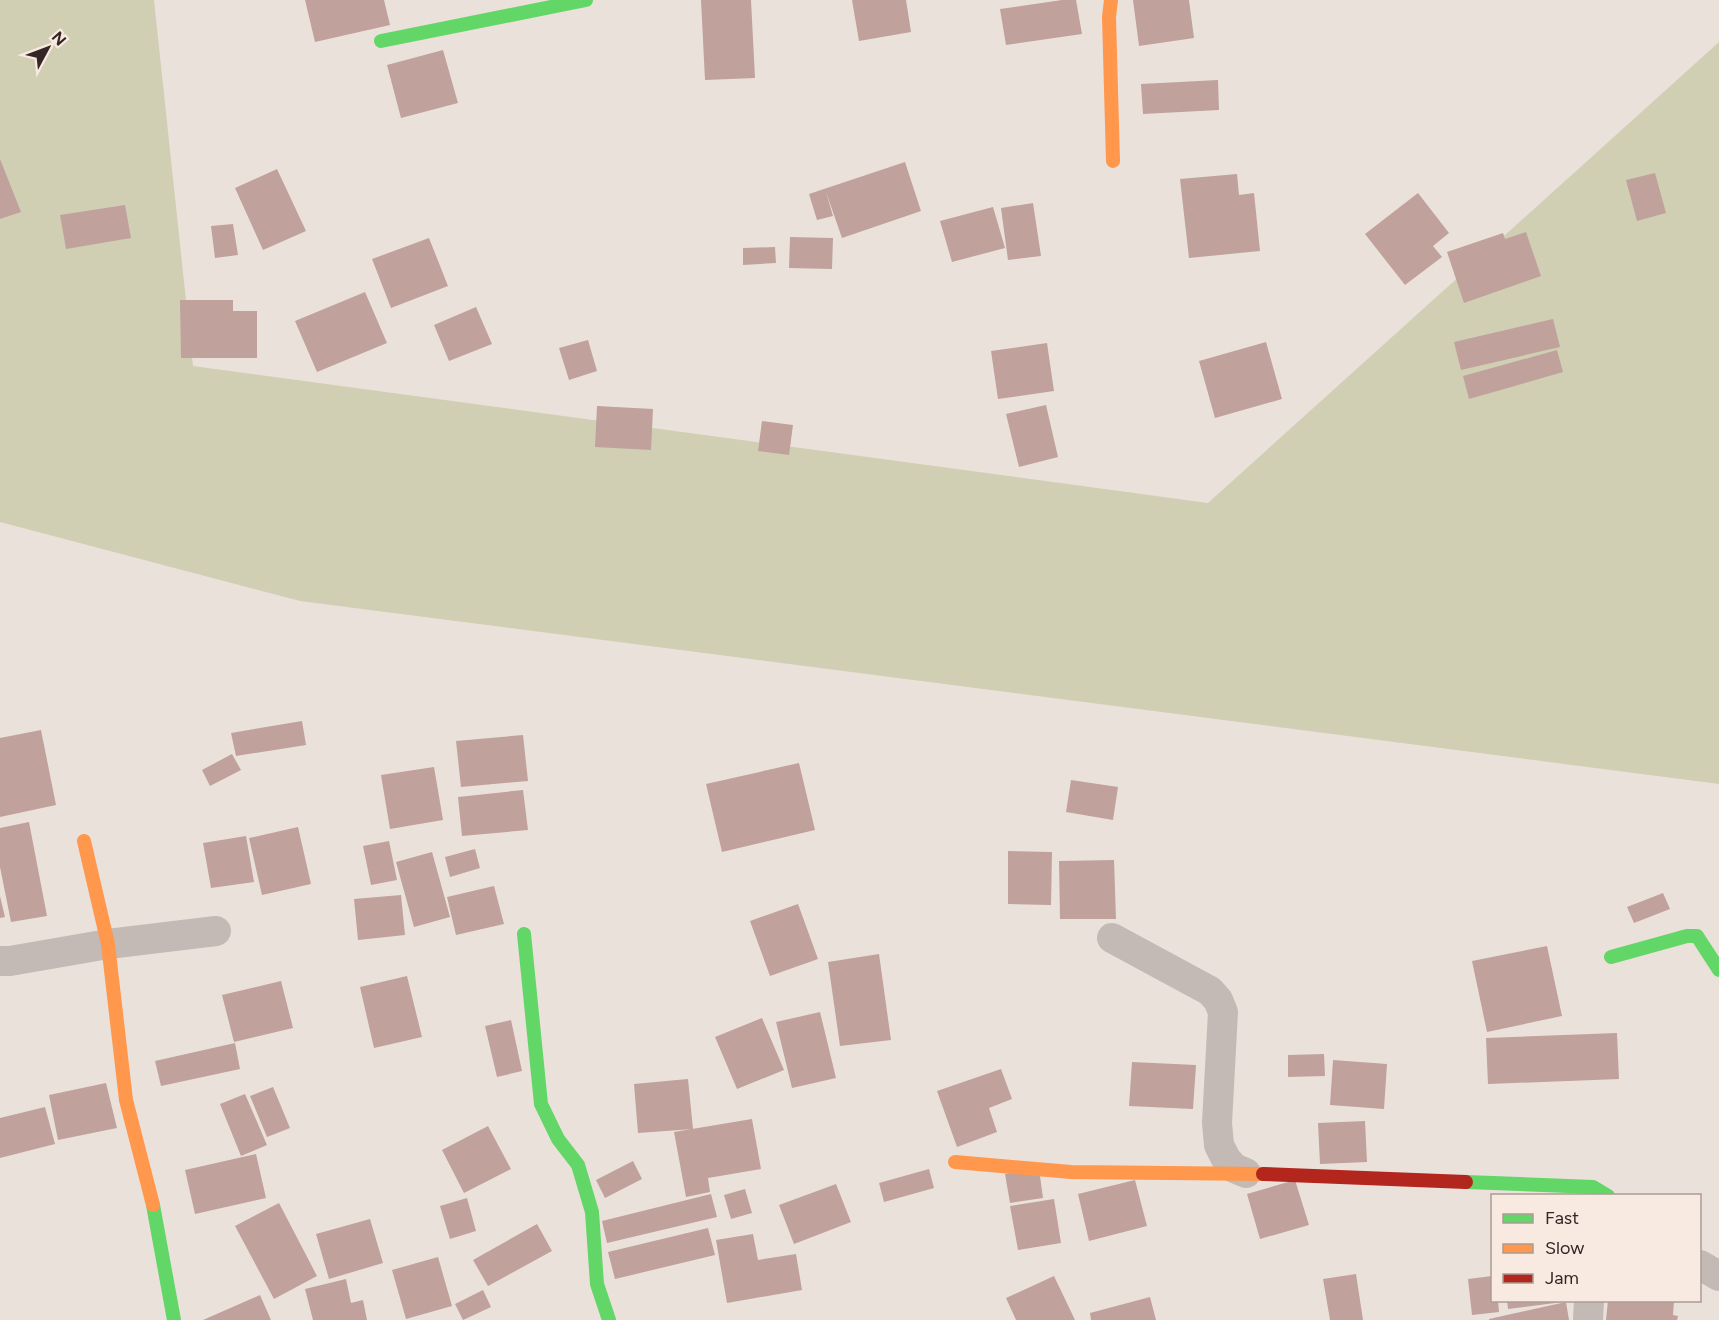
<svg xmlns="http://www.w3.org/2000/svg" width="1719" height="1320" viewBox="0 0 1719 1320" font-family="Figtree,sans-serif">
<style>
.green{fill:#d0cfb4}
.building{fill:#c0a19c}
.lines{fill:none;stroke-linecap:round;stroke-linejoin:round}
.street{stroke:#c3b9b5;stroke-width:30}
.fast{stroke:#63d668;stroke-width:14}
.slow{stroke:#ff974d;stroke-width:14}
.jam{stroke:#b3261e;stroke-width:14}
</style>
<rect width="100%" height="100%" fill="#ebe1db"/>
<path class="green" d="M0 0H154L193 366 1208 503 1719 42V784L300 601 0 522Z"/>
<path class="building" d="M305 0H384L390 25 315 42Z
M701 0H751L755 78 705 80Z
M852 0H906L911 32 859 41Z
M1062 0H1076L1082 34 1006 45 1000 9Z
M1133 0H1189L1194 38 1139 46Z
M443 50 458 103 401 118 387 65Z
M1218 80 1219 110 1143 114 1141 84Z
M0 159 21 212 0 219Z
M905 162 921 211 842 238 826 192 833 216 817 220 809 194Z
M277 169 306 231 263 250 235 188Z
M1655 173 1666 213 1637 221 1626 180Z
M1237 174 1239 195 1254 193 1260 251 1189 258 1180 179Z
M1418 193 1449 233 1433 246 1442 257 1405 285 1365 234Z
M1033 203 1041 256 1008 260 1001 208Z
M125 205 131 238 66 249 60 215Z
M993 207 1005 248 952 262 940 221Z
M233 224 238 255 215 258 211 226Z
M1526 232 1541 276 1464 303 1447 252 1503 233 1505 239Z
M790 237 833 238 832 269 789 268Z
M429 238 448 286 391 308 372 259Z
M775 247 776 263 743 265V248Z
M365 292 387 343 317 372 295 321Z
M180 300H233V311H257V358H181Z
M476 307 492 344 449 361 434 325Z
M1553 319 1560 347 1461 370 1454 342Z
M588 340 597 371 569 380 559 348Z
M1266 342 1282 399 1215 418 1199 361Z
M1047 343 1054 391 998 399 991 351Z
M1557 350 1563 372 1469 399 1463 376Z
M1046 405 1058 457 1019 467 1006 414Z
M597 406 653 409 651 450 595 447Z
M762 421 793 425 789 455 758 451Z
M302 721 306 745 236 756 231 733Z
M41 730 56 805 0 817V738Z
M523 735 528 781 461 787 456 741Z
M232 754 241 770 210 786 202 770Z
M799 763 815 830 722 852 706 784Z
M434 767 443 820 390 829 381 775Z
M1071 780 1118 787 1113 820 1066 812Z
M523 790 528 830 462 836 458 797Z
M29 822 47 916 11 922 0 867V828Z
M298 827 311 884 262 895 249 838Z
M246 836 254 882 211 888 203 843Z
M389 841 397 880 371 885 363 846Z
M475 849 480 868 450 877 445 857Z
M1008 851 1052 852 1051 905 1008 904Z
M432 852 450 917 414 927 396 862Z
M1114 860 1116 919H1060L1059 861Z
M494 886 504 924 456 935 447 897Z
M1663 893 1670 909 1634 923 1627 907Z
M401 895 405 935 358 940 354 899Z
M0 896 5 917 0 918Z
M798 904 818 959 770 976 750 921Z
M1547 946 1562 1016 1487 1032 1472 961Z
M879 954 891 1040 840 1046 828 962Z
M407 976 422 1037 374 1048 360 987Z
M281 981 293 1028 234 1042 222 995Z
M820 1012 836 1078 792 1088 776 1022Z
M762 1018 784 1070 737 1089 715 1037Z
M511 1020 522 1071 497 1077 485 1026Z
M1617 1033 1619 1079 1488 1084 1486 1038Z
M235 1043 240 1069 161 1086 155 1061Z
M1324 1054 1325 1076 1288 1077V1055Z
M1333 1060 1387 1064 1384 1109 1330 1105Z
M1132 1062 1196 1065 1193 1109 1129 1106Z
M1001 1069 1012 1099 989 1108 997 1132 957 1147 937 1091Z
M688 1079 693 1129 638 1133 634 1084Z
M106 1083 117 1128 58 1140 49 1095Z
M273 1087 290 1128 267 1137 250 1096Z
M245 1094 267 1145 241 1156 220 1104Z
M45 1107 55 1144 0 1158V1118Z
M752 1119 761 1169 708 1178 710 1192 686 1197 674 1132Z
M1365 1121 1367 1162 1320 1164 1318 1123Z
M488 1126 511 1169 464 1193 442 1150Z
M256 1154 266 1198 195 1214 185 1170Z
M633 1161 642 1179 605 1198 596 1180Z
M929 1169 934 1188 884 1202 879 1183Z
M1039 1169 1043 1198 1010 1203 1005 1174Z
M1135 1180 1147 1226 1089 1241 1078 1194Z
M1295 1180 1309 1225 1260 1239 1247 1194Z
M836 1184 851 1222 794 1244 779 1205Z
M745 1189 752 1213 731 1219 724 1195Z
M711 1194 717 1217 607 1243 602 1221Z
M467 1198 476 1231 450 1239 440 1206Z
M1054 1199 1061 1243 1018 1250 1010 1206Z
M279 1203 317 1276 274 1299 235 1226Z
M370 1219 383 1263 329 1279 316 1234Z
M537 1224 552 1251 488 1286 473 1260Z
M708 1228 715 1255 615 1279 608 1252Z
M753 1234 758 1260 796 1254 802 1290 727 1303 716 1240Z
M438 1257 452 1306 406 1319 392 1270Z
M1356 1274 1363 1320H1330L1323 1279Z
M1054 1276 1075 1320H1016L1006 1298Z
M1492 1276V1300H1498L1499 1312 1472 1315 1468 1279Z
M346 1279 351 1303 363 1300 367 1320H313L305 1289Z
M483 1290 491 1307 463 1320 455 1304Z
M260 1295 271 1320H203Z
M1150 1297 1156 1320H1091L1090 1313Z
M1507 1300H1563V1302L1508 1309Z
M1608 1300H1674L1673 1315 1678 1316 1677 1320H1606Z
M1566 1302 1569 1320H1489V1319Z"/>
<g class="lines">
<path class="street" d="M1112 938 1210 991 1218 1000 1223 1012 1217 1123 1219 1145 1226 1159 1234 1168 1246 1173
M0 961H10L108 944 216 931
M1700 1265 1719 1276
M1588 1320 1589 1300"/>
<path class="fast" d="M381 41 586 0
M524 934 541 1104 558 1139 578 1165 592 1212 597 1284 609 1320
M1611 957 1687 936H1697L1719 970
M1466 1182 1593 1187 1608 1196
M153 1205 174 1320"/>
<path class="slow" d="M1111 0 1109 17 1113 161
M84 841 108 944 126 1100 153 1205
M955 1162 1071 1172 1263 1174"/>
<path class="jam" d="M1263 1174 1466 1182"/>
</g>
<rect x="1491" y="1194" width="210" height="108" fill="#f9eae1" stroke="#aa9c95" stroke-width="1.5"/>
<rect x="1503" y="1214" width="30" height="9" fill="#63d668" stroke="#aa9c95" stroke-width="1.5"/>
<text x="1545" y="1224" font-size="18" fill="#332624">Fast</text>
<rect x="1503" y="1244" width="30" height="9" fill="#ff974d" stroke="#aa9c95" stroke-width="1.5"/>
<text x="1545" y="1254" font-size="18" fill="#332624">Slow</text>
<rect x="1503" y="1274" width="30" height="9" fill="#b3261e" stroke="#aa9c95" stroke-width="1.5"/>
<text x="1545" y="1284" font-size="18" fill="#332624">Jam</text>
<g transform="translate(48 48) rotate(49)" stroke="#f9eae1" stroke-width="4.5" paint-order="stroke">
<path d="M0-4.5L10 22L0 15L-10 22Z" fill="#332624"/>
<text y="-9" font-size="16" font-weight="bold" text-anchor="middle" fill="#332624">N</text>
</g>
</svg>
